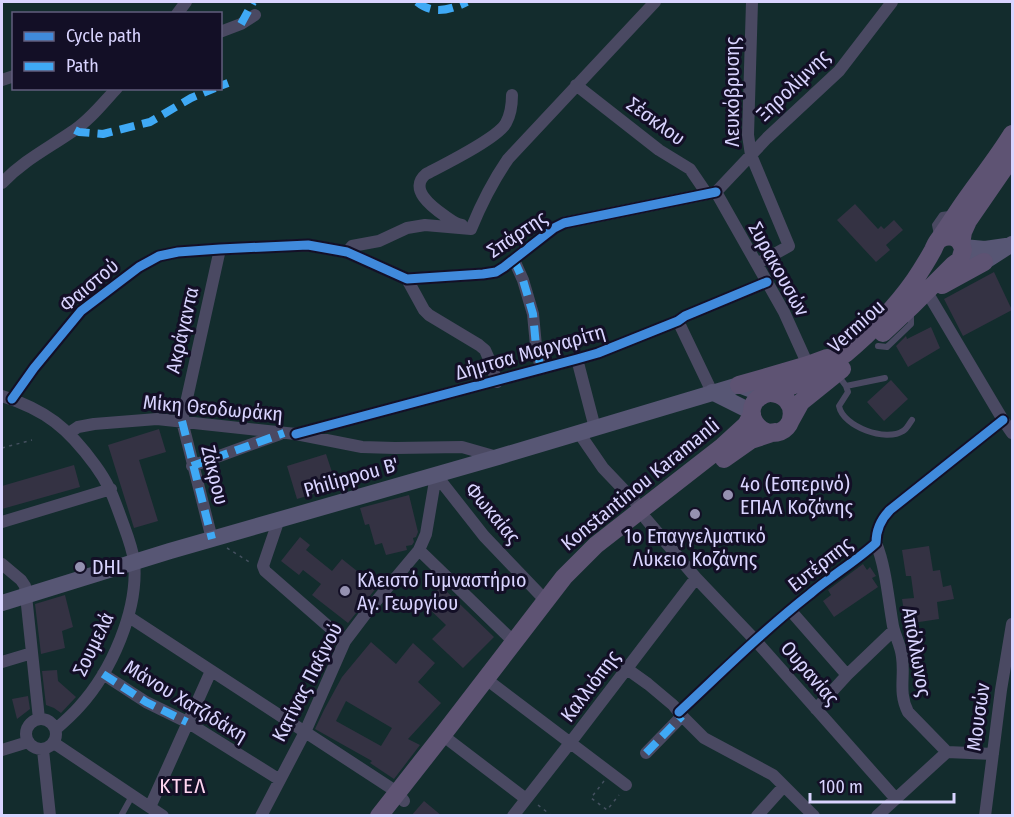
<svg xmlns="http://www.w3.org/2000/svg" width="1014" height="817" viewBox="0 0 1014 817" font-family="'Fira Sans Condensed',sans-serif">
<style>
.green{fill:#132c2d;fill-rule:evenodd}
.building{fill:#343243;fill-rule:evenodd}
.lines{fill:none;stroke-linecap:round;stroke-linejoin:round}
.path{stroke:#44505f;stroke-width:1.5;stroke-dasharray:3 4.5;stroke-linecap:butt}
.lane{stroke:#4a4962;stroke-width:6}
.street{stroke:#4a4962;stroke-width:12}
.secondary{stroke:#575674;stroke-width:16}
.primary{stroke:#5e5373;stroke-width:18}
.quiet{stroke:#3fa9f5;stroke-width:8;stroke-dasharray:15 8;stroke-linecap:butt}
.cycleway-casing{stroke:#130f26;stroke-width:13}
.cycleway{stroke:#408adc;stroke-width:9}
.poi-dot{fill:#9591b1;stroke:#130f26;stroke-width:2}
.labels{text-anchor:middle;stroke-width:6;stroke-linejoin:round;paint-order:stroke}
.street-label{font-size:20px;fill:#d9d4ff;stroke:#130f26}
.poi-label{font-size:20px;fill:#d9d4ff;stroke:#130f26;text-anchor:start}
.neighbourhood-label{font-size:21px;letter-spacing:1.5px;fill:#ffd6f0;stroke:#130f26}
</style>
<rect width="100%" height="100%" fill="#161421"/>
<path class="green" d="M2 2H1012V815H2ZM14 14H220V88H14Z"/>
<path class="building" d="M855 204 878 229 881 226 884 229 894 220 903 230 886 245 890 250 876 262 837 220Z
M994 272 1012 310 963 336 944 299Z
M931 327 940 348 908 367 896 346 906 336 907 339Z
M891 380 908 399 884 421 867 402Z
M159 429 166 452 139 460 158 521 134 528 108 445Z
M326 454 337 487 297 499 287 466Z
M74 465 80 487 2 509V486Z
M409 495 418 532 416 537 413 538 414 542 412 545 406 546 407 550 386 555 382 543 375 545 369 524 365 525 360 508Z
M300 537 310 545 306 550 332 571 342 559 377 587 348 623 312 595 321 584 303 570 299 575 281 561Z
M929 546 933 571 940 570 943 587 951 585 954 599 937 602 939 619 906 624 902 599 914 598 911 576H906L902 550Z
M863 564 867 570 870 567 876 576 872 578 878 587 834 617 823 601 831 595 828 590Z
M441 586 494 637 463 668 432 639 446 625 424 604Z
M65 595 73 627 62 631 65 648 41 654 35 604Z
M371 642 396 664 413 643 435 663 418 682 441 703 408 739 420 745 394 779 370 763 372 761 315 729 324 710 342 677ZM346 701 392 728 381 746 336 721Z
M57 670 58 681 76 697 61 713 54 708 46 705 42 671Z
M28 696 30 709 17 719 12 699Z
M424 801 442 816H411Z"/>
<g class="lines">
<path class="path" d="M2 448 32 440
M227 548 251 563
M604 781 591 798 607 810 619 795
M538 805 552 816"/>
<path class="lane" d="M937 235 935 225 942 215 949 214
M862 335 860 326 872 313 878 314
M878 346 887 347 911 324V316
M837 374 846 386 848 392 839 406C843 427 886 442 903 431 907 429 909 424 912 420
M846 386 885 378
M121 816 132 796"/>
<path class="street" d="M752 2 748 135 751 155 789 246 757 264
M177 14 186 2
M220 32 241 24 255 15
M2 80 14 76
M576 85 659 150 690 169 707 194
M2 183C24 160 47 149 73 131 90 120 103 103 117 88
M716 192 767 138 839 71 892 2
M716 192 784 312 808 365
M462 225C455 224 451 220 445 216 432 207 408 189 426 174 443 165 498 138 506 123 511 114 512 105 512 95
M347 252 352 246 379 241 407 228 425 225 471 229C480 207 495 178 508 159L655 2
M514 260 523 280 533 314 536 346 541 369
M407 279 424 310 429 315 479 345 485 350 489 359 497 382
M927 292 1003 420 1012 433
M678 321 712 392
M577 359 595 428
M2 396C46 410 68 428 95 465 109 484 113 496 121 518 126 532 132 546 134 561 139 610 111 672 79 707 72 715 64 722 56 729
M12 399 34 368 81 311 139 267 159 256 178 252 220 249 308 245 347 252 407 279 483 274 496 272 504 267 554 228 564 223 716 192
M69 433 78 427 94 424 157 419 296 434 362 447 395 448 462 447 497 457
M579 433 603 468 642 509
M296 434 577 359 598 353 678 321 685 316 767 282
M192 466 280 434
M436 475 484 536 546 601
M279 519 265 560 263 566 265 571 345 641
M646 519 696 578 756 641 896 799
M2 522 111 489
M212 539 182 421 220 249
M876 543C886 568 888 598 893 626 895 636 901 646 902 657 905 677 898 692 908 712L947 752
M419 550 514 642
M2 564 21 580 25 586 39 719
M790 610 847 675
M129 617 397 792 404 801
M2 662 32 653
M627 669 648 684 673 705 682 716 704 738 773 775 814 816
M103 674 146 702 187 722 280 780
M486 679 626 785
M816 709 847 675 894 630
M679 712C722 672 764 630 810 594 831 576 855 562 876 543 876 530 881 519 890 510L1003 420
M26 734a15 15 0 1 1 30 0a15 15 0 1 1-30 0Z
M450 741 526 799
M54 743 163 816
M2 750 28 742
M43 750 50 816
M646 753 682 716
M150 807 211 671
M261 816 305 732 345 641 367 612 419 550 426 534 436 475
M513 816 570 743 696 578
M757 816 784 786
M877 816 947 752 993 754
M985 816 1001 690 1012 624"/>
<path class="secondary" d="M963 247 985 249 1006 246
M970 263 984 262 1012 244
M712 392 752 412
M2 603 170 551 498 457 739 385 752 390"/>
<path class="primary" d="M961 244 963 232 968 221 1012 157
M942 285 984 262
M883 333 912 306 953 265 960 260 963 250C961 238 951 233 940 239
M739 385 808 365 827 358
M771 393C799 395 798 433 772 433 757 432 747 416 754 403 761 392 775 392 786 388 808 381 827 368 845 354 870 333 895 308 914 281 920 272 927 261 933 250 934 248 935 245 937 242 945 231 952 220 960 208 977 183 996 160 1012 134
M791 420 801 402 842 369
M724 459 751 440 775 432
M379 816 441 737 564 577 596 545 723 446 746 425 752 414"/>
<path class="quiet" d="M417 2C433 15 450 10 467 2
M241 24 253 2
M220 86 228 83
M75 130 79 132 103 134 150 122 191 98 215 88
M514 260 523 280 533 314 536 346 541 369
M182 421 212 539
M192 466 284 433
M103 674 146 702 187 722
M646 753 682 716"/>
<defs>
<path id="cycleway" d="M12 399 34 368 81 311 139 267 159 256 178 252 220 249 308 245 347 252 407 279 483 274 496 272 504 267 554 228 564 223 716 192
M296 434 577 359 598 353 678 321 685 316 767 282
M679 712C722 672 764 630 810 594 831 576 855 562 876 543 876 530 881 519 890 510L1003 420"/>
</defs>
<use href="#cycleway" class="cycleway-casing"/>
<use href="#cycleway" class="cycleway"/>
</g>
<g class="poi-dot">
<circle cx="728" cy="495" r="6"/>
<circle cx="695" cy="514" r="6"/>
<circle cx="80" cy="567" r="6"/>
<circle cx="345" cy="591" r="6"/>
</g>
<g class="labels">
<g class="street-label">
<text transform="translate(793 85) rotate(-44)" y="7">Ξηρολίμνης</text>
<text transform="translate(732 92) rotate(-90)" y="7">Λευκόβρυσης</text>
<text transform="translate(656 121) rotate(36)" y="7">Σέσκλου</text>
<text transform="translate(517 234) rotate(-34)" y="7">Σπάρτης</text>
<text transform="translate(779 269) rotate(61)" y="7">Συρακουσών</text>
<text transform="translate(89 285) rotate(-40)" y="7">Φαιστού</text>
<text transform="translate(856 326) rotate(-42)" y="7">Vermiou</text>
<text transform="translate(182 330) rotate(-77)" y="7">Ακράγαντα</text>
<text transform="translate(530 352) rotate(-16)" y="7">Δήμτσα Μαργαρίτη</text>
<text transform="translate(213 408) rotate(5)" y="7">Μίκη Θεοδωράκη</text>
<text transform="translate(215 475) rotate(76)" y="7">Ζάκρου</text>
<text transform="translate(351 477) rotate(-16)" y="7">Philippou B'</text>
<text transform="translate(640 484) rotate(-39)" y="7">Konstantinou Karamanli</text>
<text transform="translate(493 513) rotate(50)" y="7">Φωκαίας</text>
<text transform="translate(820 564) rotate(-38)" y="7">Ευτέρπης</text>
<text transform="translate(93 644) rotate(-64)" y="7">Σουμελά</text>
<text transform="translate(917 652) rotate(80)" y="7">Απόλλωνος</text>
<text transform="translate(810 673) rotate(49)" y="7">Ουρανίας</text>
<text transform="translate(307 682) rotate(-63)" y="7">Κατίνας Παξινού</text>
<text transform="translate(590 686) rotate(-53)" y="7">Καλλιόπης</text>
<text transform="translate(186 701) rotate(31)" y="7">Μάνου Χατζιδάκη</text>
<text transform="translate(978 717) rotate(-82)" y="7">Μουσών</text>
</g>
<g class="poi-label">
<text x="740" y="491">4ο (Εσπερινό)<tspan x="740" dy="23">ΕΠΑΛ Κοζάνης</tspan></text>
<text x="695" y="543" text-anchor="middle">1ο Επαγγελματικό<tspan x="695" dy="23">Λύκειο Κοζάνης</tspan></text>
<text x="92" y="574">DHL</text>
<text x="357" y="587">Κλειστό Γυμναστήριο<tspan x="357" dy="23">Αγ. Γεωργίου</tspan></text>
</g>
<g class="neighbourhood-label">
<text x="183" y="793">ΚΤΕΛ</text>
</g>
</g>
<rect width="1014" height="817" fill="none" stroke="#d9d4ff" stroke-width="6"/>
<rect x="12" y="12" width="210" height="78" fill="#130f26" stroke="#625e7d" stroke-width="1.5"/>
<rect x="24" y="32" width="30" height="9" fill="#408adc" stroke="#625e7d" stroke-width="1.5"/>
<text x="66" y="42" font-size="18" fill="#d9d4ff">Cycle path</text>
<rect x="24" y="62" width="30" height="9" fill="#3fa9f5" stroke="#625e7d" stroke-width="1.5"/>
<text x="66" y="72" font-size="18" fill="#d9d4ff">Path</text>
<path d="M810 793v9h144v-9" fill="none" stroke="#d9d4ff" stroke-width="3"/>
<text x="819" y="793" font-size="18" fill="#d9d4ff" stroke="#130f26" stroke-width="4.5" paint-order="stroke">100 m</text>
</svg>
